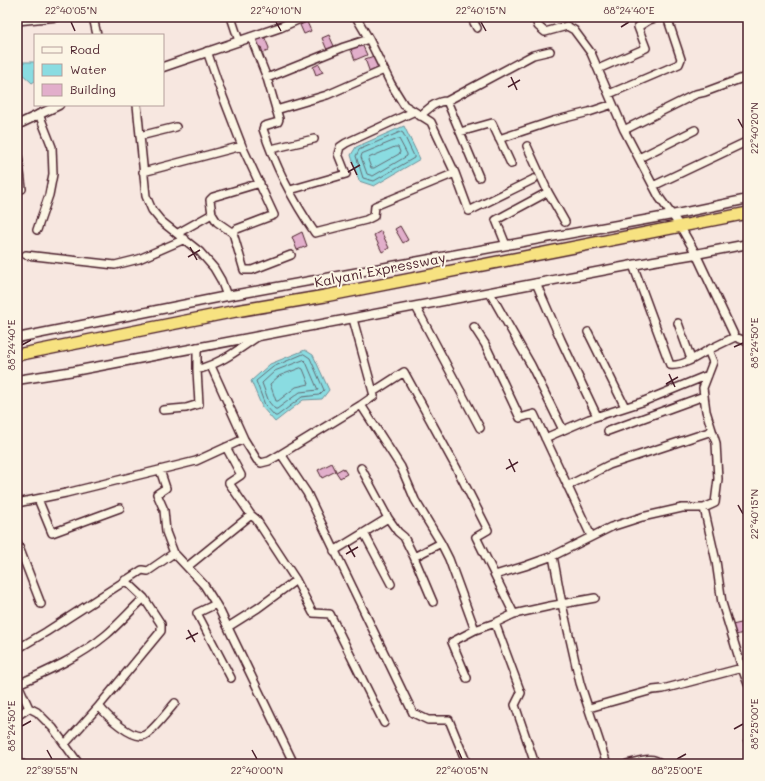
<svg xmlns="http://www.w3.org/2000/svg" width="765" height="781" viewBox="0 0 765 781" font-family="Mali,sans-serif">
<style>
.water{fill:#8adce1;stroke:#709098}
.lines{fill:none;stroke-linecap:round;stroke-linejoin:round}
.shore{stroke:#646b74;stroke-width:1}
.building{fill:#e2afcb;stroke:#4a1f2b}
.minor-casing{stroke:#4a1f2b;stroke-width:10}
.tertiary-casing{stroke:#4a1f2b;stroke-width:11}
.trunk-casing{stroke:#4a1f2b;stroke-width:14}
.minor{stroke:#fcf5e5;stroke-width:7}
.tertiary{stroke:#fcf5e5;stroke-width:8}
.trunk{stroke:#f7e281;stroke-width:11}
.ticks{fill:none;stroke:#4a1f2b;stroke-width:1.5}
.labels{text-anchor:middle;stroke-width:4;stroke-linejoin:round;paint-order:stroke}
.street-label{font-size:14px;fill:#4a1f2b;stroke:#fcf5e5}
.neatline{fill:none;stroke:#4a1f2b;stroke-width:1.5}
.ticks-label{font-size:10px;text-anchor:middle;fill:#4a1f2b}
</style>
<rect width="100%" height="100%" fill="#f7e7e0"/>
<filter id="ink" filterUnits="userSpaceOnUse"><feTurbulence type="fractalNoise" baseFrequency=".025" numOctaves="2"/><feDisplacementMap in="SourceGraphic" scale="8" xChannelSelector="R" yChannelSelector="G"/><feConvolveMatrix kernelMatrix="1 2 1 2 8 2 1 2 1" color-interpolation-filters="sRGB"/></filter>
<g filter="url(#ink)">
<path class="water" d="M22 62H35V81L32 83 19 71Z
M404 126 420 159 374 186 359 181 351 155 356 147Z
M305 350 313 355 329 390 322 399 303 400 275 422 262 407 251 381 270 364Z"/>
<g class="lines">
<path class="shore" d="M401 132 403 133 414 156V158L374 181 363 178 356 156 359 150Z
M399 139 407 154V156L373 176 367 174 361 157 362 154Z
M395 147H398L400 152 399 154 374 168H371L368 160 369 158Z
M304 354 310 358 324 390 319 395 302 397 277 416H275L265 405 256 381 273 367Z
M304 360 306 362 318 390 300 392 277 409H275L269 402 262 383 275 371Z
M301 368 303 369 309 384 296 387 278 401H276L270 384 279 376Z"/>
</g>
<path class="building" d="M307 22 311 31 304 34 300 25Z
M329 35 334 46 327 50 322 38Z
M264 36 269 48 268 51 263 53 261 47 257 49 254 40Z
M361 42 367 55 355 60 350 47Z
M374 56 379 70 370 73 365 59Z
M319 64 323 72 316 75 313 67Z
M400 226 408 240 403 243 395 229Z
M381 231 389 248 382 252 374 235Z
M302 232 307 246 297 250 292 237Z
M332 463 336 471 322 478 318 470Z
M343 468 347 474 340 478 336 472Z
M748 584V598H745L744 593H746L744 585Z
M741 623 744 633 735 635 732 625Z
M748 738V754L746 755 744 748H746L743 740Z
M17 740 22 745 18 751 17 750Z
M17 759 25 760V764H17Z"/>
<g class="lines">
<defs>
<path id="minor" d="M93 17 97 35
M231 17 239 41
M471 17 477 28
M535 17 538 26 545 32 567 26 574 30 591 53 624 130 659 197 680 226 696 254 735 337
M647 18 649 20 659 17
M17 21 57 17
M251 37 267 78 279 119 278 122 264 126 263 129C275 166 293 201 315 233L366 220 374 216 375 206 455 173 431 122 404 105 391 84 369 39 356 17
M598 69 646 48 638 27 649 20
M267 78 344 47 369 39
M609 94 679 64 681 59 667 17
M447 101 479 177
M137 105 146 196 152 210 161 221 200 252 214 268 221 280 227 296
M276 110 327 95 384 70
M420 116C429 108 436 101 447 101L533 55 550 51
M624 130 696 94 705 92 748 76
M460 132 492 123 511 164
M140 136 176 127
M499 139 553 121 589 112 613 104
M17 146 22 189
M527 146 548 192 565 222
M271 149 314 139
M639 158 695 130
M143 172 242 146
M455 173 469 211 534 179
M653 186 748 141
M290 190 346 174 338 154 340 147 346 143 413 112
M212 214 210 200 213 197 260 183
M37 230 49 195 53 174 52 147 39 114
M178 233 212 214 217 222 233 233 237 229 274 215 242 146 220 89 207 51
M233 233 244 270H252L291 255
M506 245 496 220 548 192
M26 255 115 265 139 259 185 239
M633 265 670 365C682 367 698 356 708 350
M536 283 561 340 597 416
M490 293 531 365 563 430
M416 307 480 428
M353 319 373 392 404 372 457 469 488 530 476 537 514 614 495 623 521 693 515 705 535 764
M678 323 691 359
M474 327 485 344 520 418 534 414 591 536
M588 332 625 407
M211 366 244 439
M197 370C223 362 235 352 257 337
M373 392 374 396 361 405 401 467 415 500 441 543
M163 410 186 408 199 404 197 370V347
M608 431 704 396
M545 438 589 419 642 402 708 375
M226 447 241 475 229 483 251 515 256 519 296 580
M281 454 361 405
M160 470 166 488 157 494 164 510 166 532 174 553 204 585 219 609 294 764
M567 486 609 465 712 431
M38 499 52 533 120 508
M17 503 66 493 196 461 244 439 257 460 261 463 269 461 281 454 307 493 413 713 428 720H449L467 764
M704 508 716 561 722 603 742 668
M388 518 398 532 404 537 414 557 433 602
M364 533 391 584
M17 542 41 604
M334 551 388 518 361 468
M553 556 562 604 580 683 607 764
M414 557 441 543 449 559 475 630
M187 567 251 515
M495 575 525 566 553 556 611 527 642 517 682 508H704L715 503 718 479 716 443 706 411 703 388 713 362 708 350 735 337 748 342
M216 604 197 613 231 678
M514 614 550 606 595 598
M228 627 258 608 296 580 313 613 330 614 384 723
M17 649 46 632 142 570 148 571 174 553
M467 678 452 642 475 630 495 623
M17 682 29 708 37 712 53 728 79 764
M18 684C48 671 81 656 106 635 119 624 131 610 144 598
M99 706C106 715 133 741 145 735 154 730 168 711 175 703
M589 708 653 690 663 689 742 668 748 684
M17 716 29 708
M65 744 99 706 161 631V624L144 598 125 580
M627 764C638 762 652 755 661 764"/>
<path id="tertiary" d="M163 67 281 27 303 17
M17 125 59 105
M17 338 227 296 672 215 748 199
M17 380 74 371 654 261 696 254 748 244"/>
<path id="trunk" d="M17 355 236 311 325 296 748 213"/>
</defs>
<use href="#minor" class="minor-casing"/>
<use href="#tertiary" class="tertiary-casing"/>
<use href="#trunk" class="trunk-casing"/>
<use href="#minor" class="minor"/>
<use href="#tertiary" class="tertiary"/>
<use href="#trunk" class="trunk"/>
</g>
</g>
<path class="ticks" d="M71 22 75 31M276 22 281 31M481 22 486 31M621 27 629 22M511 77 517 90M508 87 520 80M738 119 743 128M351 162 357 175M348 172 360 165M190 247 197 260M188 257 200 250M22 345 31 340M734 347 743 343M669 374 675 387M666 384 678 377M509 459 515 472M506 469 518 462M738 505 743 514M348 545 355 557M346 554 358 547M188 630 195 642M186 639 198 633M22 726 31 721M734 729 743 724M47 750 52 759M252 750 257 759M458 750 462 759M677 759 686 754"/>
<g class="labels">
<g class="street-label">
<text transform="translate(380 270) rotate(-11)" y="5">Kalyani Expressway</text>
</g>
</g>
<rect width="765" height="781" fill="none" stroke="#fcf5e5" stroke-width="44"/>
<rect x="34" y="34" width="130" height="72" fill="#fcf5e5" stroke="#b59f9b"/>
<rect x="42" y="47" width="20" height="6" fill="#fcf5e5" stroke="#b59f9b"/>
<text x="70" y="54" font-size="12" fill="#4a1f2b">Road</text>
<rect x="42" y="64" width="20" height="12" fill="#8adce1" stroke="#b59f9b"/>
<text x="70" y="74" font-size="12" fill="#4a1f2b">Water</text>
<rect x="42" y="84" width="20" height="12" fill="#e2afcb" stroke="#b59f9b"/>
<text x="70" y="94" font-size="12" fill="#4a1f2b">Building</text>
<rect x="22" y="22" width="721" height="737" class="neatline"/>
<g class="ticks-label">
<text x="71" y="14">22°40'05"N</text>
<text x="276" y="14">22°40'10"N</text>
<text x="481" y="14">22°40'15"N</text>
<text x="629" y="14">88°24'40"E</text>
<text transform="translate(754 128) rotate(-90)" y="4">22°40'20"N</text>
<text transform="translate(754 343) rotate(-90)" y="4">88°24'50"E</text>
<text transform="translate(11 345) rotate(-90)" y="4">88°24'40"E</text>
<text transform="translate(754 514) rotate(-90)" y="4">22°40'15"N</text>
<text transform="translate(754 724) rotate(-90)" y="4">88°25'00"E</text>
<text transform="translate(11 726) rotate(-90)" y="4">88°24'50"E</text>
<text x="52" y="774">22°39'55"N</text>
<text x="257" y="774">22°40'00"N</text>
<text x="462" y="774">22°40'05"N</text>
<text x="677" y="774">88°25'00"E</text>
</g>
</svg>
